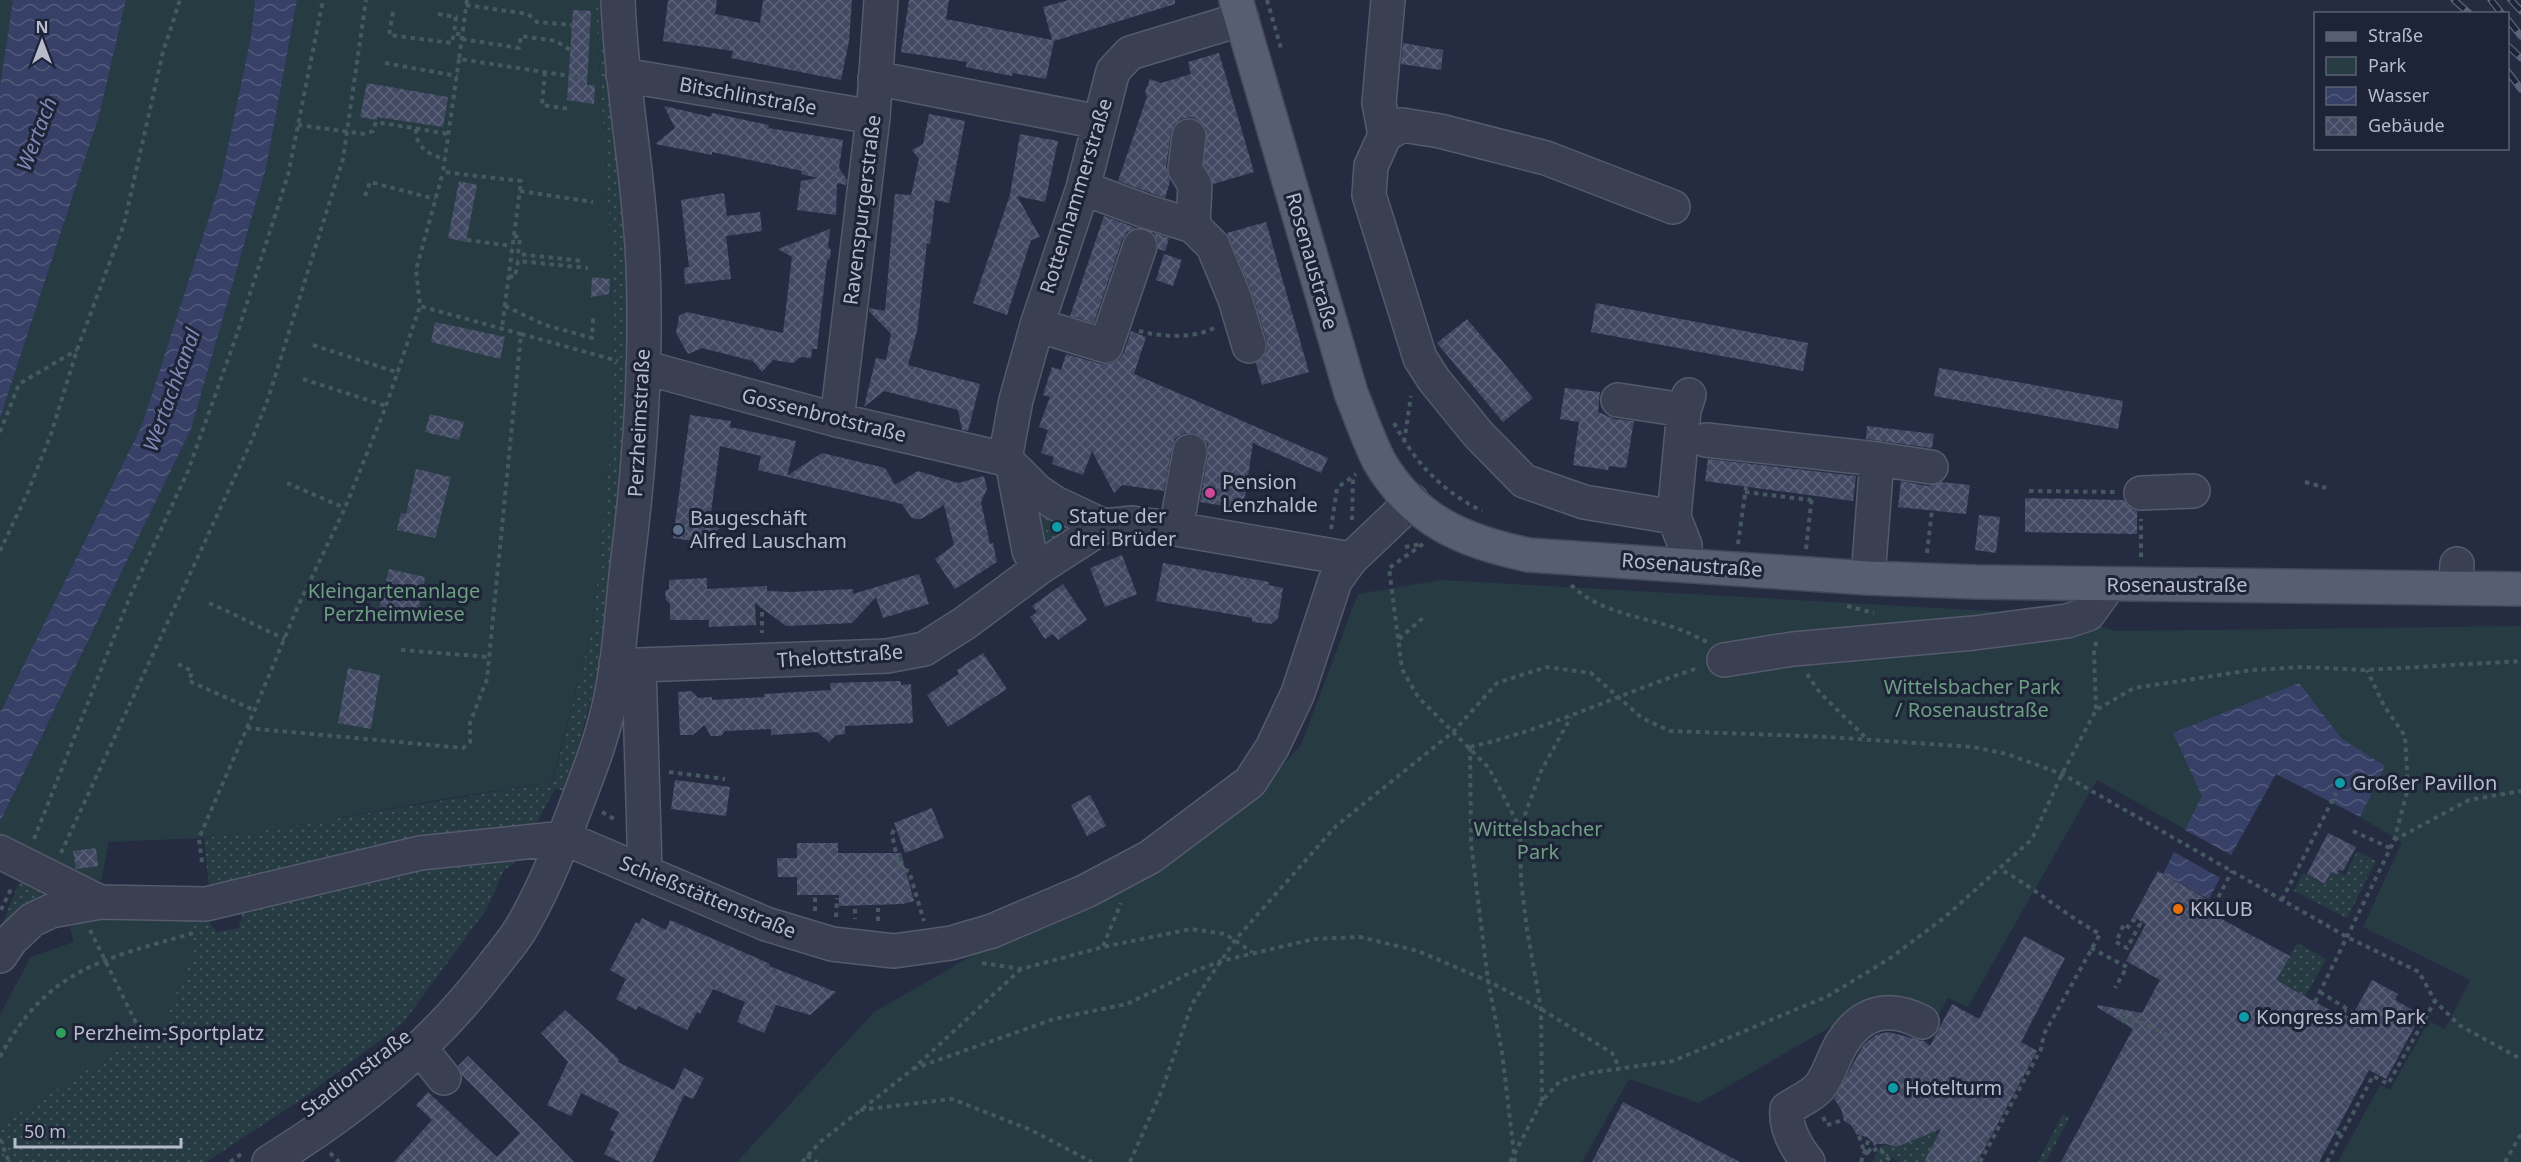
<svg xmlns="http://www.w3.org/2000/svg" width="2521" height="1162" viewBox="0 0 2521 1162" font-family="'Noto Sans',sans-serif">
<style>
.grass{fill:url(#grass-dots)}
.green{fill:#273b43}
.water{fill:url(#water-waves)}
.building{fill:url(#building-cross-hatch)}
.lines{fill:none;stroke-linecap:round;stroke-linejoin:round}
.minor-casing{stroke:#555a6c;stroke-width:36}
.major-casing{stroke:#43485b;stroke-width:36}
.path{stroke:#465860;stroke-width:4;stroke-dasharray:4.5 4.5;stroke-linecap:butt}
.minor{stroke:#3a3f52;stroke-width:33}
.major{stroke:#585e72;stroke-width:33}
.rail-casing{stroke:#5c6279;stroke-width:7}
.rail{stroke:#1e2437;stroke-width:4.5;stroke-dasharray:14;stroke-linecap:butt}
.hotel-dot{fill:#d1479c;stroke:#1e2437;stroke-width:2}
.culture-dot{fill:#0f9aa8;stroke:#1e2437;stroke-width:2}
.service-dot{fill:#5c6f8a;stroke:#1e2437;stroke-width:2}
.food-dot{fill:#e8710a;stroke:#1e2437;stroke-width:2}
.leisure-dot{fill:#2e9e5b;stroke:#1e2437;stroke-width:2}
.labels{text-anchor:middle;stroke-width:6;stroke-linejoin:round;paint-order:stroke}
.street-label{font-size:20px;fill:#b7bbcc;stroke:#1e2437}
.poi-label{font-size:20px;fill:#b7bbcc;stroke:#1e2437;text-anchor:start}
.park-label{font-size:20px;fill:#6d9e82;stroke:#1e2437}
.water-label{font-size:21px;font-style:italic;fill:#7d8ab4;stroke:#1e2437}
</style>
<defs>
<pattern id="grass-dots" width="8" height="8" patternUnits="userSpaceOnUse" patternTransform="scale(1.5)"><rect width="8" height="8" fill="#273b43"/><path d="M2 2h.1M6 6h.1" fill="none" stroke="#44555d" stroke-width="1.8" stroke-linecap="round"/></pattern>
<pattern id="water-waves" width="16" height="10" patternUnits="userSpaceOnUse" patternTransform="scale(1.5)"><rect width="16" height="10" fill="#374168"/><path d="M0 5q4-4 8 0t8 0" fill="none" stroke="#525a7c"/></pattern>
<pattern id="building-cross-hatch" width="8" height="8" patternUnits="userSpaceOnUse" patternTransform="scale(1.5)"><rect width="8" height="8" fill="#424963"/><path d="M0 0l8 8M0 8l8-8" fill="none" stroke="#5b6178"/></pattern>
</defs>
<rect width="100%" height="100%" fill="#252c42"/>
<path class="grass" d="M595 0H607L629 215 634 360 601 664 566 791 555 789 532 831 210 897 204 838C321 824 436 800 553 782L593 624 613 422 614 360 609 216Z
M1029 504 1077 525 1042 548Z
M2357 851 2376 861 2347 918 2294 891 2303 873 2325 885 2331 873 2336 876 2338 872 2345 875Z
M509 858 515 863 504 870 486 910 403 1023 302 1099 206 1162H0V1015L31 957 74 942 70 927 205 917 217 932 239 928 243 908 398 873Z
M23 873 42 881V900L0 929Z
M2297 943 2326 959 2305 997 2276 980Z
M2063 1114 2069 1118 2046 1162H2038Z
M1932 1128 1938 1135 1924 1162H1899L1889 1156 1885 1162H1872L1881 1146 1915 1139Z"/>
<path class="green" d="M0 0H13L0 86Z
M126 0H255L251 36 221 180 142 425 0 713V418L99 116Z
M297 0H595L609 216 614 360 613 422 593 624 552 782 454 797 283 828 204 838 109 842 101 881 76 874 0 842V822L191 429 266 168Z
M1441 580 2062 615 2116 631 2521 626V1162H2338L2380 1085 2390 1090 2429 1021 2445 1029 2470 980 2363 927 2402 842 2360 817 2276 774 2231 855 2097 780 1968 1007 1948 998 1934 1023 1853 1014 1699 1103 1629 1079 1582 1162H737L874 1012 1260 791 1301 745 1358 594Z
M85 918 187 920 192 957 164 1022 0 1125V1015L31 957 74 942 70 927Z"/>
<path class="water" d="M13 0H126L99 116 0 418V86Z
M255 0H297L266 168 191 429 0 822V713L142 425 221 180 251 36Z
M2299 683 2341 738 2385 766 2360 817 2276 774 2231 855 2185 830 2202 796 2173 733Z
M2174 852 2220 878 2209 899 2163 874Z"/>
<path class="building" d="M668 0H717L715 14 760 23 763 0H852L849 41 841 80 731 58 733 51 663 41Z
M909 0H949L946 19 1052 40 1043 7 1069 0H1175V4L1054 41 1046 79 1013 73 1012 76 966 67 967 62 901 52Z
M573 10 591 11 587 85H595L594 104 567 100Z
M1403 43 1443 50 1441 70 1401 64Z
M1219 53 1254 172 1213 184 1204 165 1206 129 1200 121 1191 117 1181 119 1174 125 1171 133 1166 167 1170 181 1165 198 1118 181 1147 97 1145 92 1150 79 1161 83 1191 74 1188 62Z
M367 83 448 97 443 127 377 117V120L360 117Z
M664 106 711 117 712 113 769 125 768 128 843 140 839 168 847 180 846 185 837 183 836 215 797 210 801 181 818 178 801 174 802 171 712 152V155L655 144 675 128Z
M929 114 965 121 949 203 935 200 930 244 927 243 917 331 908 365 980 384 968 431 962 430 958 410 884 391 864 407 876 358 886 360 891 334 869 311V308L885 311 895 194 911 195 919 159 912 150 923 144Z
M1020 134 1058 141 1045 202 1017 196 1040 237 1031 240 1007 315 973 303 1010 195Z
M459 181 477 185 466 242 448 238Z
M724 193 727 216 760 212 762 231 726 236 731 279 685 284 684 268 689 267 681 200Z
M1104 216 1136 228 1127 232 1122 240 1094 323 1070 316Z
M1266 222 1309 372 1262 385 1256 363 1263 358 1267 351V341L1252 292 1227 233Z
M830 229 828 247 831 250 830 258 827 261 817 349H812L811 358 801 357 793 363 773 360 762 372 753 361 702 348 688 354 676 333 679 316 687 312 783 333 792 257 778 249Z
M1154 233 1169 238 1165 251 1158 249V242Z
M1164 254 1182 260 1173 286 1156 280Z
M592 277 610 279 609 294 591 297Z
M1596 303 1808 343 1803 371 1591 332Z
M1467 319 1533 398 1503 422 1437 343Z
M435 322 505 337 500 359 431 342Z
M1131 331 1146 337 1134 374 1328 458 1321 473 1253 443 1243 509 1200 502 1208 454V445L1202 437 1194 433H1184L1175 439 1172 448 1164 491 1122 485 1114 493 1092 451 1083 475 1052 464 1054 457 1041 453 1048 430 1039 427 1050 397 1043 395 1052 367 1061 370 1066 354 1101 364H1111L1118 360 1124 353Z
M1939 368 2123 401 2118 429 1934 396Z
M1565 388 1600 392 1598 412 1615 419 1634 421 1626 468 1609 466 1608 470 1573 465 1579 422 1560 419Z
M430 414 464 422 459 440 425 432Z
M690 415 731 421 730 427 796 441 787 476 822 453 885 468 895 485 918 471 958 483 984 476 987 489 981 502 990 544 993 543 997 562 955 589 935 559 954 545 944 505 921 519H916L911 517 902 504 758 470 761 456 720 446 711 512 722 514 721 526 706 543 673 538Z
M1867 426 1934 434 1932 448 1866 439Z
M1708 459 1856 476 1853 501 1705 481Z
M416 469 451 477 435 538 397 530 401 513 406 514Z
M1901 481 1928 486 1941 482 1970 485 1966 514 1898 507Z
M2025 498 2124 500 2132 509 2137 511V534L2025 532Z
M1979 515 2000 517 1996 553 1975 550Z
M1122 555 1137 594 1105 607 1090 568Z
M1163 563 1269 582 1268 585 1283 588 1278 618 1271 624 1252 622V618L1156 601Z
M389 569 425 577 417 620 379 610Z
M919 574 929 604 883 618 876 597 852 623 786 626 755 603 756 625 709 627V620H670V603L666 600 665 591 669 589V580L707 578V589L767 586V591L792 592 853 589V594Z
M1063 584 1087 620 1058 640 1053 634 1045 639 1030 617 1037 612 1032 606Z
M983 653 1007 689 948 727 927 695 959 674 957 670Z
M348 668 380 675 371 729 338 723Z
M901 681V685L911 684 913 723 845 726V734L836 735 829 742 817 732 771 735V729L725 731 721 736H711L704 725 693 735H680L678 692 691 691 698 698 712 697V700L764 697V694L831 690 830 683Z
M675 780 730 787 726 816 671 809Z
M1090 795 1106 826 1087 836 1071 805Z
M932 808 944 838 905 853 894 823Z
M2328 833 2356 847 2343 871 2339 870 2336 875 2331 872 2325 884 2307 874Z
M797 843H838V853H901L914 901 902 904 839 906V895H797V877H778L777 858H797Z
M96 848 98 866 76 869 73 851Z
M2158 871 2219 906 2214 915 2290 956 2276 980 2315 1002 2339 1015 2340 1012 2351 1018 2372 980 2398 994 2395 1000 2421 1015 2386 1079 2369 1070 2319 1162H2061L2133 1029 2097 1007 2098 1005 2142 1013 2160 980 2126 961 2146 924 2133 917Z
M642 918 666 930 670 920 770 964 769 966 836 992 810 1015 776 1005 764 1033 737 1022 745 1002 713 989 700 1014 697 1012 687 1030 638 1006 636 1010 616 999 626 979 610 970 636 922 639 924Z
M2024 936 2065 958 2021 1042 2037 1051 1977 1162H1924L1941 1129 1896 1147 1887 1144H1875L1867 1137 1857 1135 1851 1125 1844 1121 1841 1109 1834 1099 1864 1044 1876 1035 1888 1032 1924 1041 1930 1046 1952 1004 1979 1019Z
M565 1010 619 1059 618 1062 674 1090 684 1068 704 1078 693 1099 684 1095 653 1162H620L604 1154 615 1132 610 1130 619 1112 581 1093 571 1116 547 1105 568 1062 541 1033Z
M468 1056 538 1125 574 1162H394L432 1120 416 1105 428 1092 497 1157 520 1133 462 1075 458 1066Z
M1623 1102 1740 1162H1592Z"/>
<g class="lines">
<defs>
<path id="minor" d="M1388 0 1379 103 1385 135 1371 166 1369 195 1420 358 1434 380 1478 434 1524 481 1584 502 1674 517 1685 545 1684 564
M623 75 873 117
M875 78 1099 122
M1385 135 1402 125 1440 131 1546 158 1673 207
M1189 136 1185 169 1195 185 1193 226
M1083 188 1145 211 1193 226 1213 246 1235 299 1249 346
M1037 325 1106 346 1140 246
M643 367 837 420 1005 459
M1618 400 1684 410
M837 420 873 117 881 0
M1706 440 1877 459 1868 578
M1005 459 1016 400 1037 325 1083 188 1113 71 1130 53 1242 19
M1005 459 1037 491 1055 503 1104 526
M1877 459 1931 467
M1013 467 1029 551 1039 568
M2141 493 2193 491
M1674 517 1684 410 1689 395
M1176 529 1190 451
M2456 587 2457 564
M1724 660 1793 649 1974 633 2067 621 2088 614 2109 585
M616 664 639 665 887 656 924 649 965 623 1039 568 1104 526 1132 523 1176 529 1351 559
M639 665 645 871
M0 852 100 902
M0 956 11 940 32 920 51 911 100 902 206 904 420 853 564 838 766 924 832 944 894 951 951 943 992 931 1086 891 1150 857 1250 782 1272 748 1298 693 1335 581 1351 559 1412 501
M420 1048 444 1078
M269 1162C355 1109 431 1048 493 966 502 954 512 943 520 930 541 895 560 849 574 811 587 777 601 742 609 706 620 658 622 607 628 558 640 461 647 363 643 266 640 177 621 89 618 0
M1808 1162C1796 1147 1785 1129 1787 1109 1797 1102 1814 1095 1821 1085 1830 1072 1834 1056 1842 1043 1862 1011 1889 1005 1922 1022"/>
<path id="major" d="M1236 0 1351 393C1360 415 1368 439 1379 461 1414 521 1465 542 1529 555L1868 578 1976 582 2521 589"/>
</defs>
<use href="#minor" class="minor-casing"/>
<use href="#major" class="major-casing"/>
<path class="path" d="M467 0 459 59 583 78
M1267 0 1281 48
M466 5 528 14 537 22 572 25
M393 12 389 35 452 43 454 33 462 35
M438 14 456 17 454 33
M462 39 519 48 521 36 556 41 570 50
M459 59 443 172 521 181 502 327
M385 63 457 76
M545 72 542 105 570 109
M298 125 365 134 373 131 376 122 449 134
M416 129C415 147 430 156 446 159
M520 191 593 202
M365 196 370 182 435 199
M514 236 520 237 518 254 583 261
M467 240 512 246
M509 276 515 277 518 261 588 268
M505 306 545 325 592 338 593 320 596 321
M1139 331C1162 337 1195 339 1216 327
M521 334 618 361
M313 345 399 373
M303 379 386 406
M1394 423C1416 464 1441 490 1482 511
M0 432 19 384 77 350
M1404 442 1411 396
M2305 482 2326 488
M287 483 345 508
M2029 491 2115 492
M1745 492 1811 500
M1352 520 1353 477
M1331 529 1337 488 1356 474
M1423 544 1389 568 1402 669 1418 697 1489 768 1520 828
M1738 544 1746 487
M1405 547 1421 544
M1806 549 1812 495
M0 551 28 492 51 434 77 350 124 224 163 52 180 0
M1927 553 1932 510
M2141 557V519
M1571 585C1598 612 1642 617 1676 628 1687 632 1697 637 1707 642
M209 603C235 614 258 627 285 639
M762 603V633
M1847 606 1874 613
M1399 639 1425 616
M401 650 489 657
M178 664 192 671 189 681 254 710
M1807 674 1820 693 1866 738
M2096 709 2094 650 2097 639
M247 728 298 606 345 508 386 406 420 306
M1470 747 1471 843 1488 981 1502 1052 1515 1162
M1470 747C1549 729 1621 693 1698 668
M669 772 725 779
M602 812 616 820
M894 830 892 834 899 868 909 871 924 921
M2353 831 2390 848
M34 839 131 594 188 471 237 334 288 175 323 0
M2394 840 2469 800 2521 791
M61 853 250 444 268 399 343 159 366 0
M202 862 199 838 247 728 463 748 470 742V723L487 679 521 334 420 306 416 270 443 172
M2282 900 2336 793
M855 909V919
M1 910 12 887
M815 911V897
M2210 913 2232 871
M836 917 837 898
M878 921V908
M2130 928 2124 924 2116 942 2127 948 2140 924 2131 919
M90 930 138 1027
M1103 946 1121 903
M2091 948 2127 967 2115 988
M982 963 1021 969 1103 947 1191 929 1225 934 1252 952
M2320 992 2352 1012 2351 1014 2344 1011
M2315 1002 2394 841 2408 788 2405 736 2384 706 2367 670
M2131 1027 2132 1024 2123 1019 2124 1014 2167 1035
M0 1057C47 968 105 959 193 933
M913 1069 1054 1019 1127 1004 1190 973 1221 961 1314 939 1360 937 1418 951 1488 981 1541 1009 1612 1053 1620 1069
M1542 1101 1541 1009 1527 930 1521 880 1520 828 1541 771 1571 717
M860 1110 952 1099 1031 1130 1092 1162
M1823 1117 1827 1125 1843 1120
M2336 1132 2342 1135
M1859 1136 1865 1154
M0 1139 9 1162
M1868 1152 1875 1144
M330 1153 339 1162
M1865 1154 1879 1148 1891 1162
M807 1156 817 1162
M230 1162 244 1152
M802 1162 820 1142 913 1069 1021 969
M1130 1162 1162 1090 1192 1004 1235 940 1336 826 1453 732 1497 683 1546 667 1591 673 1642 718 1670 731 1829 737 1973 747 2007 754 2062 774 2347 937 2419 972 2435 1001 2459 1025 2521 1059
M1510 1162 1542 1101 1560 1081 1589 1073 1673 1061 1828 996 1889 959 1945 917 2032 839 2062 774 2096 710 2134 688 2252 670 2303 667 2367 670 2521 661
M1861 1162 1869 1138
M1980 1162 2041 1049 2044 1034 2100 934C2065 915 2035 888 2000 869
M2327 1162 2373 1076 2388 1084 2435 1001
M2505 1162 2521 1134"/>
<use href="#minor" class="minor"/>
<use href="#major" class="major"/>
<defs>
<path id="rail" d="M2454 0 2470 14
M2491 0 2502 14
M2511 0 2521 11
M2508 20 2521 36
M2508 46 2521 58
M2508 72 2521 89"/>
</defs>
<use href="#rail" class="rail-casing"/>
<use href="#rail" class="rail"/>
</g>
<circle class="hotel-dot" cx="1210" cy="493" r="6"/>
<g class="culture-dot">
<circle cx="1057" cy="527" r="6"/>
<circle cx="2340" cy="783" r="6"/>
<circle cx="2244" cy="1017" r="6"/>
<circle cx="1893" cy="1088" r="6"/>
</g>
<circle class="service-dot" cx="678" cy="530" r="6"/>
<circle class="food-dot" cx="2178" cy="909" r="6"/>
<circle class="leisure-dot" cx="61" cy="1033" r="6"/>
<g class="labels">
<g class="street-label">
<text transform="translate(748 96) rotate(10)" y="7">Bitschlinstraße</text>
<text transform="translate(1076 196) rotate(-73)" y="7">Rottenhammerstraße</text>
<text transform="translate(862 210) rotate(-83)" y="7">Ravenspurgerstraße</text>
<text transform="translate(1312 261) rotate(74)" y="7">Rosenaustraße</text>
<text transform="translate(824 415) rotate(14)" y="7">Gossenbrotstraße</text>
<text transform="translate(639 423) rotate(-87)" y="7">Perzheimstraße</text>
<text transform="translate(1692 565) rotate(4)" y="7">Rosenaustraße</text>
<text x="2177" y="592">Rosenaustraße</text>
<text transform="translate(840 656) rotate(-4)" y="7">Thelottstraße</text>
<text transform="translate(708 897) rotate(22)" y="7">Schießstättenstraße</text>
<text transform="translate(356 1073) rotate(-37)" y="7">Stadionstraße</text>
</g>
<g class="poi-label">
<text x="1222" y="489">Pension<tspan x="1222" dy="23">Lenzhalde</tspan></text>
<text x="1069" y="523">Statue der<tspan x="1069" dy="23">drei Brüder</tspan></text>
<text x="690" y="525">Baugeschäft<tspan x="690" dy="23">Alfred Lauscham</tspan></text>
<text x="2352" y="790">Großer Pavillon</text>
<text x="2190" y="916">KKLUB</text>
<text x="2256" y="1024">Kongress am Park</text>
<text x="73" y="1040">Perzheim-Sportplatz</text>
<text x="1905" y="1095">Hotelturm</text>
</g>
<g class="park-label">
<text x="394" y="598">Kleingartenanlage<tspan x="394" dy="23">Perzheimwiese</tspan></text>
<text x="1972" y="694">Wittelsbacher Park<tspan x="1972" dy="23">/ Rosenaustraße</tspan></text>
<text x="1538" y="836">Wittelsbacher<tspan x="1538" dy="23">Park</tspan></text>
</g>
<g class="water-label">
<text transform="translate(37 134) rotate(-69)" y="7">Wertach</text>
<text transform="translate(172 390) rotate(-70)" y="7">Wertachkanal</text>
</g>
</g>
<rect x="2314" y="12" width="195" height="138" fill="#1e2437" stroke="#5b6073" stroke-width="1.5"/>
<rect x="2326" y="32" width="30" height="9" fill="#585e72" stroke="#5b6073" stroke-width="1.5"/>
<text x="2368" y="42" font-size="18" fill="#b7bbcc">Straße</text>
<rect x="2326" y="57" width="30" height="18" fill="#273b43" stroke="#5b6073" stroke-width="1.5"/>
<text x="2368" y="72" font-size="18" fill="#b7bbcc">Park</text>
<rect x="2326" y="87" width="30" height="18" fill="url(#water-waves)" stroke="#5b6073" stroke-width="1.5"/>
<text x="2368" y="102" font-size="18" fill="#b7bbcc">Wasser</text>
<rect x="2326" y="117" width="30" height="18" fill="url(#building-cross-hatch)" stroke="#5b6073" stroke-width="1.5"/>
<text x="2368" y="132" font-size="18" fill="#b7bbcc">Gebäude</text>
<g transform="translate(42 42)" stroke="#1e2437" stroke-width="4.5" paint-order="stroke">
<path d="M0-4.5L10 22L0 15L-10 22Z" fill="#b7bbcc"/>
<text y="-9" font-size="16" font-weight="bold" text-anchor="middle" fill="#b7bbcc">N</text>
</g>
<path d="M15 1138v9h166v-9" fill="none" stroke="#b7bbcc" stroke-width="3"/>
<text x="24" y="1138" font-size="18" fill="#b7bbcc" stroke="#1e2437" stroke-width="4.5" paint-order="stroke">50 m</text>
</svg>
